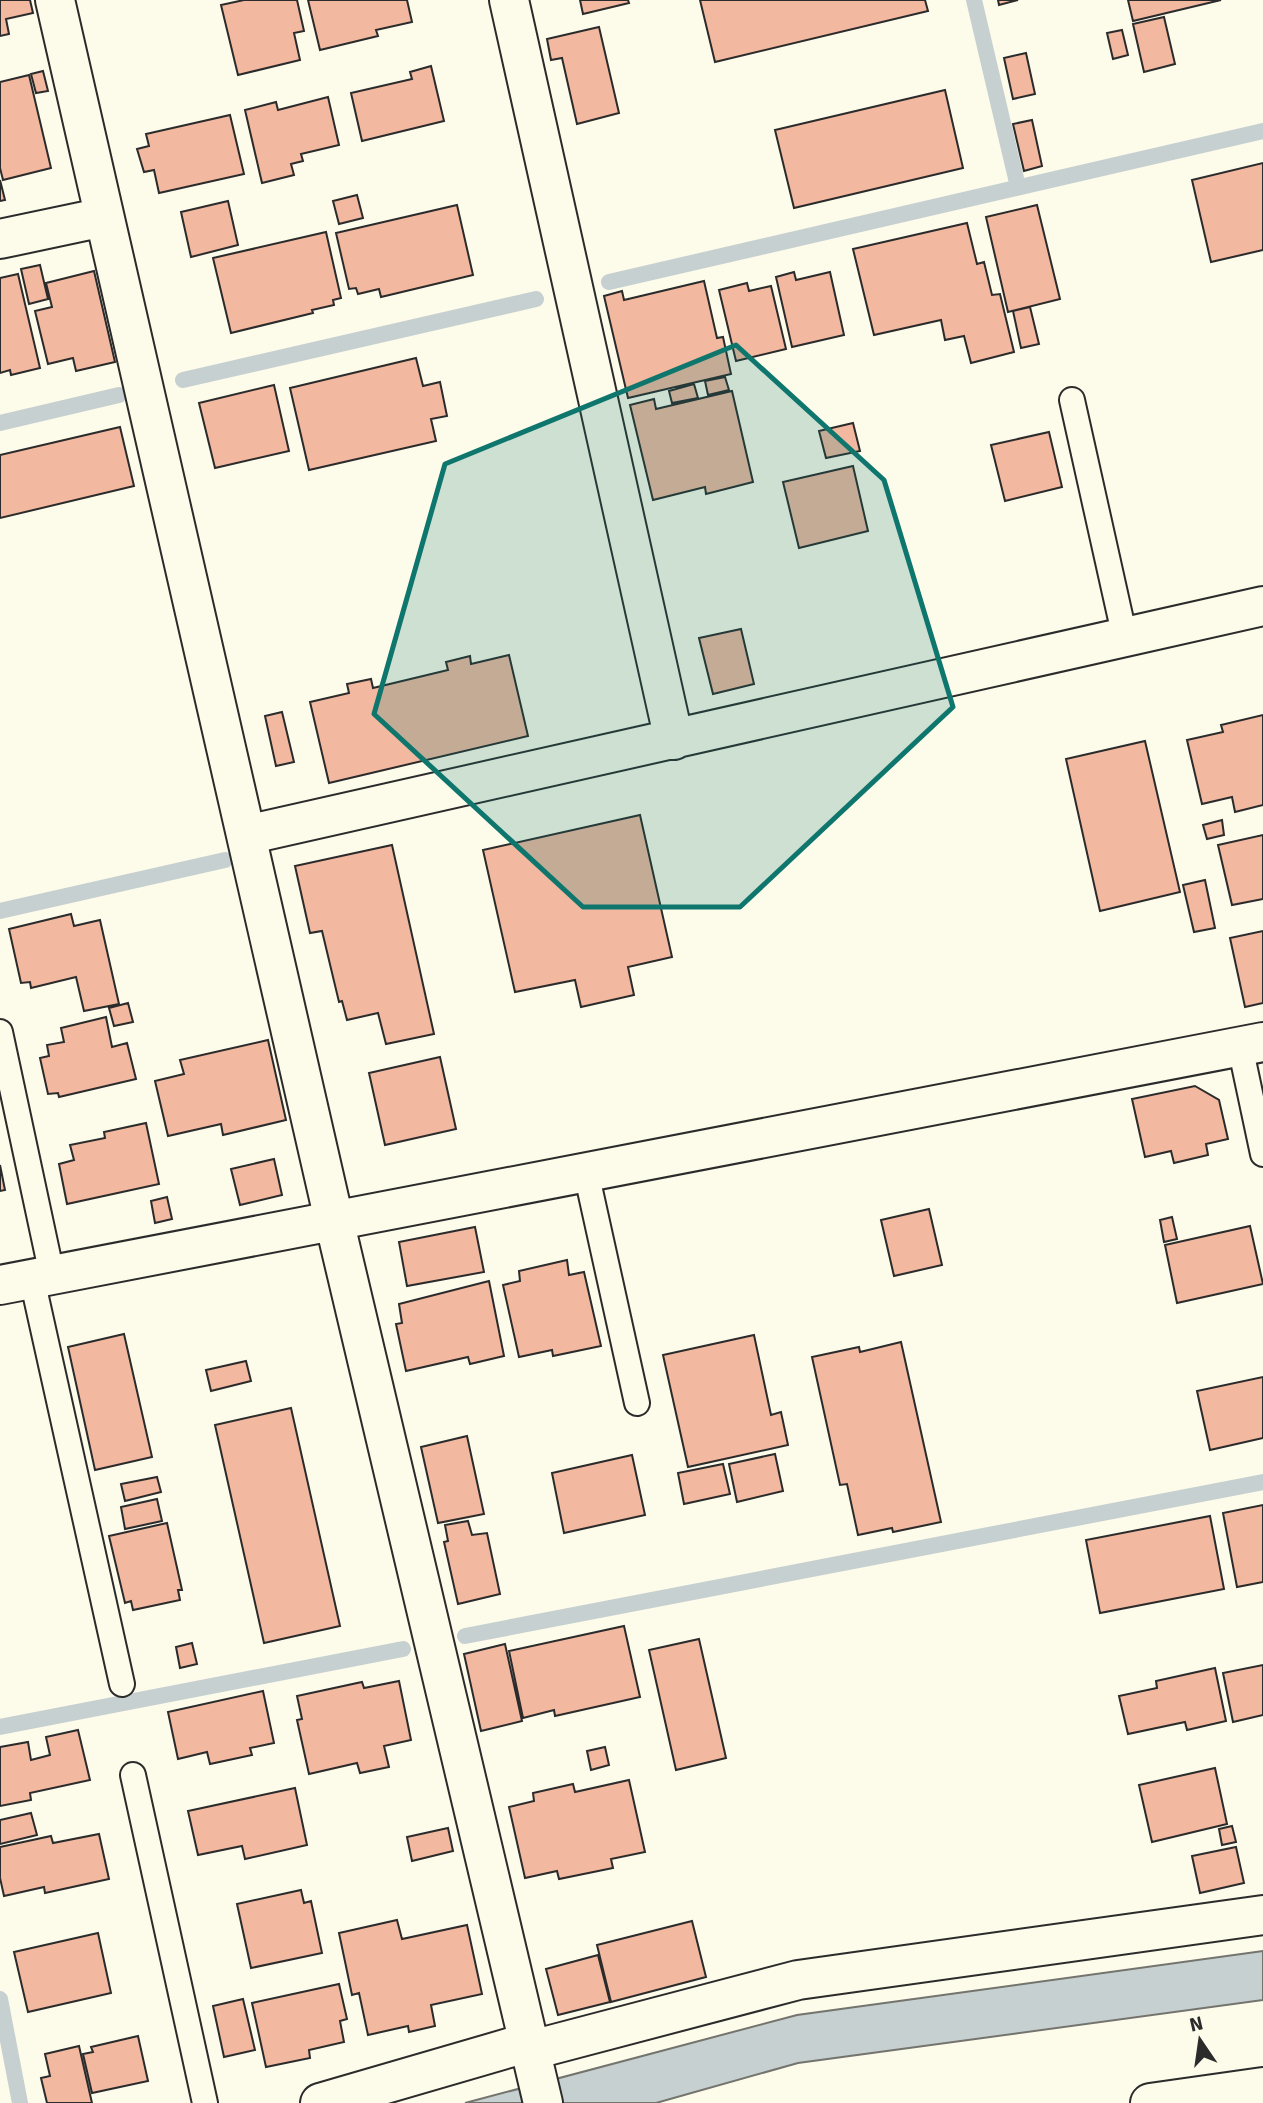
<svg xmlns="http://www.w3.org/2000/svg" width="1263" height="2103" viewBox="0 0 1263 2103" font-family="Signika,sans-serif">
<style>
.water{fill:#c7d0d0;stroke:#74746e;stroke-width:2}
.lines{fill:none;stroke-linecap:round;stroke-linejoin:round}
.stream{stroke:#c7d0d0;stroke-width:16}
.building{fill:#f2b8a0;stroke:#2b2b2b;stroke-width:2}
.service-casing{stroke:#2b2b2b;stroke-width:28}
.minor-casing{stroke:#2b2b2b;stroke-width:42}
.service{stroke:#fdfbea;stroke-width:24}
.minor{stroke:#fdfbea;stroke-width:38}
.marked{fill:#0f766e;fill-opacity:0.2;stroke:#0f766e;stroke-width:5;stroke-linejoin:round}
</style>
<rect width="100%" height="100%" fill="#fdfbea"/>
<path class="water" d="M1263 1951V2000L798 2063 656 2103H465L797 2015Z"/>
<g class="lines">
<path class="stream" d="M974 0 1018 187
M609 282 1263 131
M183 380 536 299
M0 423 119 395
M0 911 225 860
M465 1636 1263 1482
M0 1727 403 1649
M0 1999 20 2103"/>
</g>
<path class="building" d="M0 0H30L33 13 6 19 9 34 0 36Z
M244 0H297L304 31 294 33 300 60 238 75 221 5Z
M308 0H407L412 22 376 30 378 36 320 50Z
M580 0H628L629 3 583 14Z
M700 0H925L928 11 715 62Z
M998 0H1018L999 5Z
M1128 0H1221L1133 21Z
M1164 17 1175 64 1144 72 1133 24Z
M599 27 619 113 577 124 562 58 551 60 547 39Z
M1122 30 1128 55 1113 59 1107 33Z
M1026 53 1035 94 1013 99 1004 58Z
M431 66 444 121 362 141 351 93 412 79 410 72Z
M43 71 48 91 36 93 31 74Z
M29 75 51 168 3 180 0 168V82Z
M945 90 963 168 794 208 775 130Z
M328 97 339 145 301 154 303 161 291 164 294 175 262 183 245 110 276 102 278 110Z
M230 115 244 174 159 193 154 170 144 172 137 149 149 146 146 134Z
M1032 120 1042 166 1024 171 1013 124Z
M1263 163V250L1211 262 1192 180Z
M0 180 5 200 0 201Z
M357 195 363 218 339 224 333 201Z
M228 201 238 245 191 257 181 212Z
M457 205 473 275 381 297 379 289 358 294 356 288 349 289 336 233Z
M1037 205 1060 299 1008 312 986 217Z
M967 223 977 264 984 262 992 295 1000 294 1014 352 971 363 964 336 945 340 941 320 874 335 853 249Z
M326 232 341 298 333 300 334 305 312 310 313 313 231 333 213 258Z
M40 265 48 299 29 304 21 269Z
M94 271 115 362 76 371 73 358 48 364 35 311 52 307 46 283Z
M794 272 796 280 830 272 844 335 792 347 776 277Z
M18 274 40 368 11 375 10 370 0 373V278Z
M704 281 717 338 723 337 731 374 628 398 604 296 622 291 624 300Z
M747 283 749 291 771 286 786 349 736 361 719 290Z
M1030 307 1039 344 1021 348 1013 311Z
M416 358 423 386 440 382 447 416 431 419 436 441 309 470 290 388Z
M725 377 729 390 708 395 705 381Z
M694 384 698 398 672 403 669 391Z
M274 385 289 451 215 468 199 403Z
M732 391 753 482 706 494 705 487 653 500 630 405 654 399 656 409Z
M853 423 860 451 826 458 819 431Z
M120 427 134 486 0 518V455Z
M1049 432 1062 487 1005 501 991 445Z
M853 466 868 531 799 548 783 482Z
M741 629 754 684 713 694 699 638Z
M509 655 528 736 329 783 310 702 349 693 347 684 371 679 373 688 448 670 446 662 470 656 471 664Z
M282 712 294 762 276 766 265 716Z
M1263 715V805L1235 812 1232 797 1202 804 1187 740 1223 732 1221 725Z
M1145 741 1180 892 1100 911 1066 759Z
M640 815 672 957 628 967 634 995 581 1007 575 980 515 992 483 850Z
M1222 820 1224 835 1207 839 1203 825Z
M1263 835V899L1232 905 1218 845Z
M392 845 434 1034 386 1044 378 1013 347 1020 342 1001 339 1002 322 931 310 933 295 866Z
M1205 880 1215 928 1194 932 1183 885Z
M71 914 74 926 100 920 119 1004 84 1011 76 977 31 988 30 982 21 983 9 929Z
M1263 931V1003L1245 1007 1230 938Z
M128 1003 133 1022 114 1026 109 1008Z
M106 1017 112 1047 127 1043 136 1079 59 1097 58 1093 48 1094 40 1058 49 1056 47 1045 64 1042 61 1028Z
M268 1040 286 1120 223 1135 221 1124 168 1136 155 1081 184 1074 180 1060Z
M440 1057 456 1129 385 1145 369 1073Z
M1195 1086 1219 1100 1228 1139 1206 1144 1208 1155 1174 1163 1171 1151 1145 1157 1132 1099Z
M146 1123 159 1184 67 1204 59 1164 74 1160 70 1145 105 1138 104 1132Z
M274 1159 282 1195 240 1205 231 1169Z
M0 1165 5 1190 0 1191Z
M167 1197 172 1219 155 1223 151 1201Z
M929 1209 942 1265 894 1276 881 1220Z
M1172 1217 1177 1239 1164 1242 1160 1220Z
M1250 1226 1263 1284 1177 1303 1165 1245Z
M475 1227 484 1272 407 1286 399 1242Z
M567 1260 569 1275 584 1272 601 1346 553 1356 552 1350 519 1357 503 1285 520 1281 519 1271Z
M489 1281 504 1356 470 1364 468 1357 406 1371 396 1324 402 1323 399 1304Z
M124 1334 152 1457 95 1470 68 1347Z
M754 1335 771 1415 781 1412 788 1445 688 1467 663 1355Z
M901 1342 941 1522 893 1532 892 1528 858 1535 847 1484 840 1485 812 1357 859 1347 860 1352Z
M246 1361 251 1381 211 1391 206 1370Z
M1263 1377V1438L1210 1450 1197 1391Z
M291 1408 340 1626 264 1643 215 1425Z
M467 1436 484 1514 438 1523 421 1447Z
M775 1454 783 1491 737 1502 729 1464Z
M632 1455 645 1515 564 1533 552 1473Z
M723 1464 730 1494 684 1504 678 1473Z
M157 1477 161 1492 125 1501 121 1484Z
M157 1499 162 1521 125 1529 121 1507Z
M1263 1505V1582L1237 1587 1223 1513Z
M1210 1516 1224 1589 1100 1613 1086 1540Z
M468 1521 472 1535 487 1533 500 1594 458 1604 444 1542 448 1541 445 1525Z
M167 1523 182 1590H178L180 1600 133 1610 131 1601 125 1603 109 1536Z
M624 1626 640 1697 555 1716 554 1710 523 1718 509 1651Z
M699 1639 726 1758 676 1770 649 1650Z
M192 1643 197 1664 180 1668 176 1647Z
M505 1644 522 1721 481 1731 464 1654Z
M1263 1665V1715L1233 1722 1223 1673Z
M1215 1668 1226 1721 1187 1730 1185 1722 1128 1734 1119 1696 1157 1688 1156 1681Z
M399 1681 411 1740 384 1746 389 1767 360 1773 357 1763 309 1774 297 1720 302 1719 297 1696 362 1682 364 1688Z
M263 1691 274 1743 250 1748 252 1755 210 1764 207 1752 178 1759 168 1712Z
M78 1730 90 1780 30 1793 31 1800 0 1806V1747L28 1742 31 1760 50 1755 46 1737Z
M605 1747 609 1765 591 1770 587 1751Z
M1215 1768 1227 1824 1152 1842 1139 1785Z
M629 1780 645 1852 611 1859 613 1868 559 1879 557 1871 525 1878 509 1807 534 1801 533 1793 573 1784 575 1792Z
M295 1788 307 1845 245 1859 242 1846 198 1855 188 1811Z
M31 1813 37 1835 0 1844V1820Z
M1232 1826 1236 1842 1222 1845 1219 1829Z
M448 1828 453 1851 412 1861 407 1837Z
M99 1834 109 1879 45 1893 44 1887 4 1896 0 1878V1847L51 1836 53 1843Z
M1236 1847 1244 1883 1200 1893 1192 1856Z
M301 1890 304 1903 311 1901 322 1953 251 1968 237 1904Z
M397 1920 402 1939 467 1925 482 1994 431 2005 435 2026 409 2032 408 2026 368 2035 359 1993 352 1995 339 1933Z
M692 1921 706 1977 611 2002 597 1945Z
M98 1933 111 1993 28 2012 14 1952Z
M598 1955 610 2002 558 2015 546 1969Z
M339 1984 347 2019 340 2021 344 2042 309 2050 310 2058 266 2067 252 2003Z
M243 1999 255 2050 224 2057 213 2006Z
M138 2036 148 2081 92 2093 83 2054 93 2052 91 2047Z
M79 2046 92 2103H47L41 2078 50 2076 45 2054Z"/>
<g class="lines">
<defs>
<path id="service" d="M1072 400 1125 638
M0 1032 52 1275
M1240 1046 1263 1154
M586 1172 637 1403
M32 1279 122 1684
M133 1775 205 2103"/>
<path id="minor" d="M55 0 334 1220 543 2103
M509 0 674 740
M0 239 104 217
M246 835 1263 606
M0 1285 1263 1042
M528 2051 798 1980 1263 1915
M320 2103 526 2043
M1150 2103 1263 2087"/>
</defs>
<use href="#service" class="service-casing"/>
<use href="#minor" class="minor-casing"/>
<use href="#service" class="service"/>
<use href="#minor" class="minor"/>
</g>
<path class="marked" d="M736 345 884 480 953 707 740 907H583L374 714 445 464Z"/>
<g transform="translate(1200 2040) rotate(347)" stroke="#fdfbea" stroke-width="5" paint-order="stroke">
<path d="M0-5L12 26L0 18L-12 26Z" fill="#2b2b2b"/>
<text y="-10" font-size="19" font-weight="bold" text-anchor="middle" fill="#2b2b2b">N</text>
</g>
</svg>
